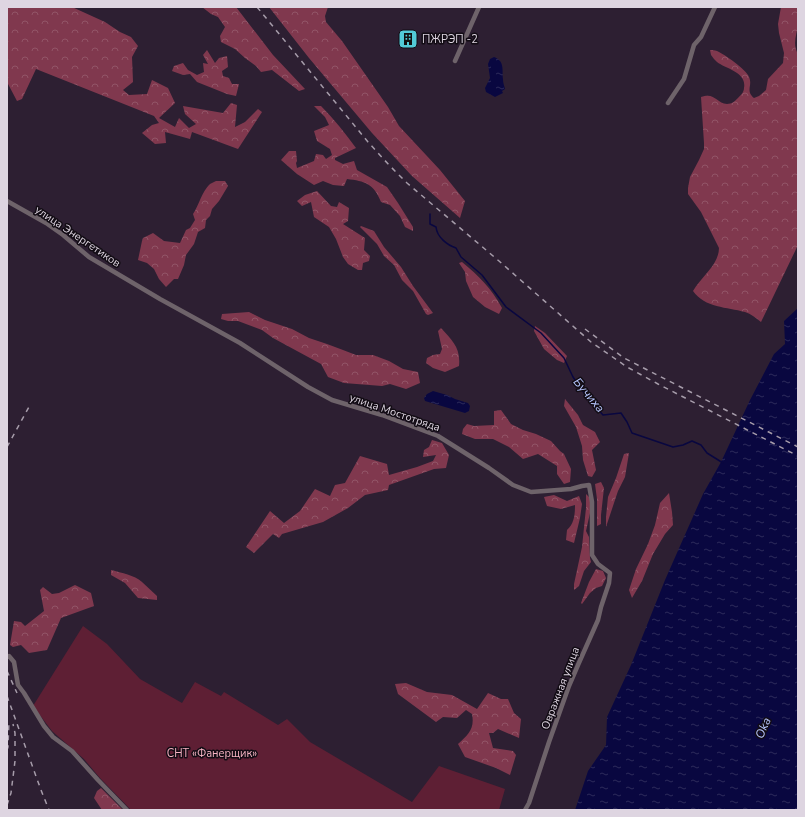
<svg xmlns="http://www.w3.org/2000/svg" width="805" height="817" viewBox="0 0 805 817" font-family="'Nunito Sans',sans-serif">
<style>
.forest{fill:url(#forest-crowns)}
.garden{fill:#5e1f34}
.water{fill:url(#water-ripples)}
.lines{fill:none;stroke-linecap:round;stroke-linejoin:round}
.stream{stroke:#090740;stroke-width:1.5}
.street{stroke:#6e636a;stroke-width:4.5}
.rail{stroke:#a69caa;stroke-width:1.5;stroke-dasharray:5 5;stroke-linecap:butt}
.labels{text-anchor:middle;stroke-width:3;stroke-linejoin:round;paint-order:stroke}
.poi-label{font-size:11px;fill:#ded5e1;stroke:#120c14;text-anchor:start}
.street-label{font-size:11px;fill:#ded5e1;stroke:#120c14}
.park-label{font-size:11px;fill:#f6b3c3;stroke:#120c14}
.water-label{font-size:12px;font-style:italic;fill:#b8c7ff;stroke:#120c14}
</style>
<defs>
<pattern id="forest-crowns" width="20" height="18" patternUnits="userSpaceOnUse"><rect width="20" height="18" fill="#80384e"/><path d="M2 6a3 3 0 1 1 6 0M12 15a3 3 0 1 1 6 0" fill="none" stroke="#925467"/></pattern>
<pattern id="water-ripples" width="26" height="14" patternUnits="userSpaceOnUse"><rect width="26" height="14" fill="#090740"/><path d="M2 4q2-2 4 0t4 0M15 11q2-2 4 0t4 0" fill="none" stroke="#2c2a5b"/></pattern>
</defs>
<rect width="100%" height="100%" fill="#2d1f32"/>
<path class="forest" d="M9 7H72L105 22 120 32 131 37 138 46 132 57 133 82 123 90 129 95 147 94 152 80 168 88 175 103 159 118 175 127 179 118 189 128 196 124 185 114 183 106 223 113 231 103 237 105 235 127 245 122 258 109 262 112 238 149 192 132 190 139 165 132 166 143 155 144 142 133 152 125 159 123 154 116 36 69 22 99 17 101 7 82V8Z
M202 7H236L273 55 305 89 299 91 272 70 261 72 256 66 245 58 235 49 221 42 220 36 225 27 218 17 211 14Z
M269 7H328L325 16 326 22 342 41 388 107 399 126 440 170 465 201 460 218 412 176 372 133 309 58Z
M781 7H798C798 13 799 19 798 24 797 35 792 43 798 54V245L761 322C756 318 751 314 745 312 727 307 705 308 693 291 701 277 719 265 719 248L701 212 688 194V188L690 177 699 160 704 149V143L701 97C715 92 716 103 727 104 732 104 735 101 738 98 741 95 744 92 744 88 747 72 726 69 717 62 715 60 713 58 711 55L710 50C713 50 714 50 717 51 724 54 747 70 749 77 753 86 745 90 754 98L759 96 766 90 768 79 783 63 784 53 779 33 778 24Z
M207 50 215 63 219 58 227 56 228 67 222 71 223 76 229 78 232 84H239L236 96 227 94 197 82 190 74 183 75 172 71 174 66 183 63 188 70 197 75 204 72 203 63 208 64 203 55Z
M314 106H321C334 119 345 133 356 148L335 158V160L343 164 354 161 357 170 387 187 398 203 413 227V231L405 227 400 216 390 205 381 202C374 184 365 181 347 179L344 186 333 185 323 181 314 185 297 174 281 160 289 151H296L297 161 296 163 297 168 314 161 316 154 323 155 326 159 332 155 330 149 317 141 314 131 329 125 325 117Z
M216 181H225L228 186 219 201 212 209 210 216 206 220 205 228 198 232 194 244 186 255 184 265 178 279H174L166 287 159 279 154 269 147 263 138 260 142 241 143 238 153 233 164 241 180 243 186 230 190 228 195 220 193 214C199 205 202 191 210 184 212 183 214 182 216 181Z
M317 191 331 206 337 207 339 202 349 208 348 221 343 224 365 238 364 250 370 256 369 261 363 263 362 270H358L348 264 343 257 336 239 329 227 314 217 311 202 302 206 297 201 305 195Z
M361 226 374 231 384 247 401 267 413 286 433 313 428 315 426 314 413 291 402 280 394 265 384 256 377 244 360 227Z
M462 262C479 276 491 288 502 308L499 314 485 307 473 297 466 281 465 272 459 263Z
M249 312 265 320 292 329 309 338 327 344 343 350 356 355H373L389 361 403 369 418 372 420 383 406 389 390 384 382 386 344 383 328 377 321 364 273 338 262 330 238 321H228L221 319 222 314Z
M535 326 545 333 567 356 564 363 557 360 544 349 534 331Z
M441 328C452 340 461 348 459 366L445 372 433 368 426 363 427 358 433 355 440 354 442 349 438 331Z
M565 399 578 415 583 425 595 432 600 442 592 450 596 470 592 477 588 476 583 460 582 446 576 427 564 406Z
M501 410 511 424 523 430 536 434 551 441 560 451 564 454 571 469 570 482 564 484 557 474V466L538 454 523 459 509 447 493 439H475L462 434 463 429 467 424 474 426 494 425V411Z
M432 440 442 443 449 455 446 468 434 469 389 485 388 490 365 495 348 508 323 522 282 534 279 538 273 534 254 553 246 547 270 511 284 523 300 511 315 489 330 496 335 485 345 483 360 456 387 464 389 475 417 467 433 461 436 455 423 457 424 450 429 447Z
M629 453 625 477 618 491 606 527V517L608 497 616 478 624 454Z
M601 482 604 488 601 515V524L597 526V499L595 484Z
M669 493 672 512 673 525 665 534 653 554 642 581 632 598 629 590 636 569 648 544 655 525 660 503Z
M586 494 590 498V513L586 531 589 537 590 558 591 562 584 571 579 586 574 590V584L582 547 586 508Z
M554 495 567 501 579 496 582 504 580 518 574 543 566 540 567 530C574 524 575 515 575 505L561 509 547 506 544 497Z
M596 569 603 571 606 578 602 586 596 588 590 593 582 604 581 603 589 582Z
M111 570C122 573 134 575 142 582 147 587 152 591 157 596V600L138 598 125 583 111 575Z
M75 585 91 593 94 606 61 618 47 650 29 653 21 645 13 647 10 645 14 621 21 622 25 626 44 611 40 590 43 587 52 594 59 593Z
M406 683 427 692 452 695 477 709 488 693 501 699H508L514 713 521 719 519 738 498 729 493 733H489L493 748 513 751 516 755 510 775 496 768 465 757 458 744C468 735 475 729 472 714L466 710 457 718 443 717 436 722 398 694 395 684Z
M101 788 123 810H102L94 798 97 791Z"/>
<path class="garden" d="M83 626 107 644 140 679 182 703 195 682 221 696 224 692 278 725 287 719 310 742 412 802 439 766 505 789 499 810H131L100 778 84 759 52 731 33 706Z"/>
<path class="water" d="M494 57C505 61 502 70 503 79 503 83 504 85 505 89L502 91 503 93 495 97 486 92 485 88 490 78 488 64 490 59Z
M798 308V810H575L588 771 606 745 607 717 631 665 665 580 703 494 721 462 750 400 774 354 785 344 784 321Z
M433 391 447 395 455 399 468 403 470 406 469 411 465 413 425 401 424 398 427 394Z"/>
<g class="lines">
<path class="stream" d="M430 214V224L436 227C437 237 447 245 456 248L461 257 482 275 506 307 541 333 564 358 573 377 587 397 603 415 621 413 627 422 632 433 673 447 683 445 692 441 701 445 707 453 723 463"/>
<path class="street" d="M455 61 479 7
M668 103 684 79 694 45 701 37 715 7
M7 201 46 223 63 235 89 257 160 299 240 343 308 387 332 400 382 415 438 436 489 468 513 485 531 492 571 489 582 486 589 485 592 502V555L598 564 610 573 609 583 601 607 598 620 578 665 569 686 549 742 529 803 525 810
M7 657 9 656 14 662 18 685 24 693 44 726 53 737 72 751 98 780 127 810"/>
<path class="rail" d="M257 7 368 142 389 165 407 183 499 261 591 342 627 367 658 384 798 456
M585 329 624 358 798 447
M7 447 30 405
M7 671 17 693
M7 696 41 790 49 810
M7 750 8 747 9 721
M7 805 11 793 15 761V733L13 724"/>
</g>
<defs>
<symbol id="building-square" viewBox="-11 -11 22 22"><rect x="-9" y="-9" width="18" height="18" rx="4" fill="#52cbd7" stroke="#120c14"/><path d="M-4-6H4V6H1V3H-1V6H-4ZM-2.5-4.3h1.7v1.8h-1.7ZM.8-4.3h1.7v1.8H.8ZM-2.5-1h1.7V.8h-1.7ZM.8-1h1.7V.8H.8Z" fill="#111"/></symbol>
</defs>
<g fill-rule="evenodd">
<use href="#building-square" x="397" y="28" width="22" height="22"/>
</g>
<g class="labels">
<g class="poi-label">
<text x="422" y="43">ПЖРЭП -2</text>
</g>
<g class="street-label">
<text transform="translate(78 236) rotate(34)" y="4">улица Энергетиков</text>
<text transform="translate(395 412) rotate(19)" y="4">улица Мостотряда</text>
<text transform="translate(560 688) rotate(-69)" y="4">Овражная улица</text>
</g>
<g class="park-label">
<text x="212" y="757">СНТ «Фанерщик»</text>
</g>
<g class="water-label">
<text transform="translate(589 395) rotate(50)" y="4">Бучиха</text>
<text transform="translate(763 728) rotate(-67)" y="4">Oka</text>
</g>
</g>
<rect width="805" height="817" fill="none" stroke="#ded5e1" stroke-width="16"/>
</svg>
